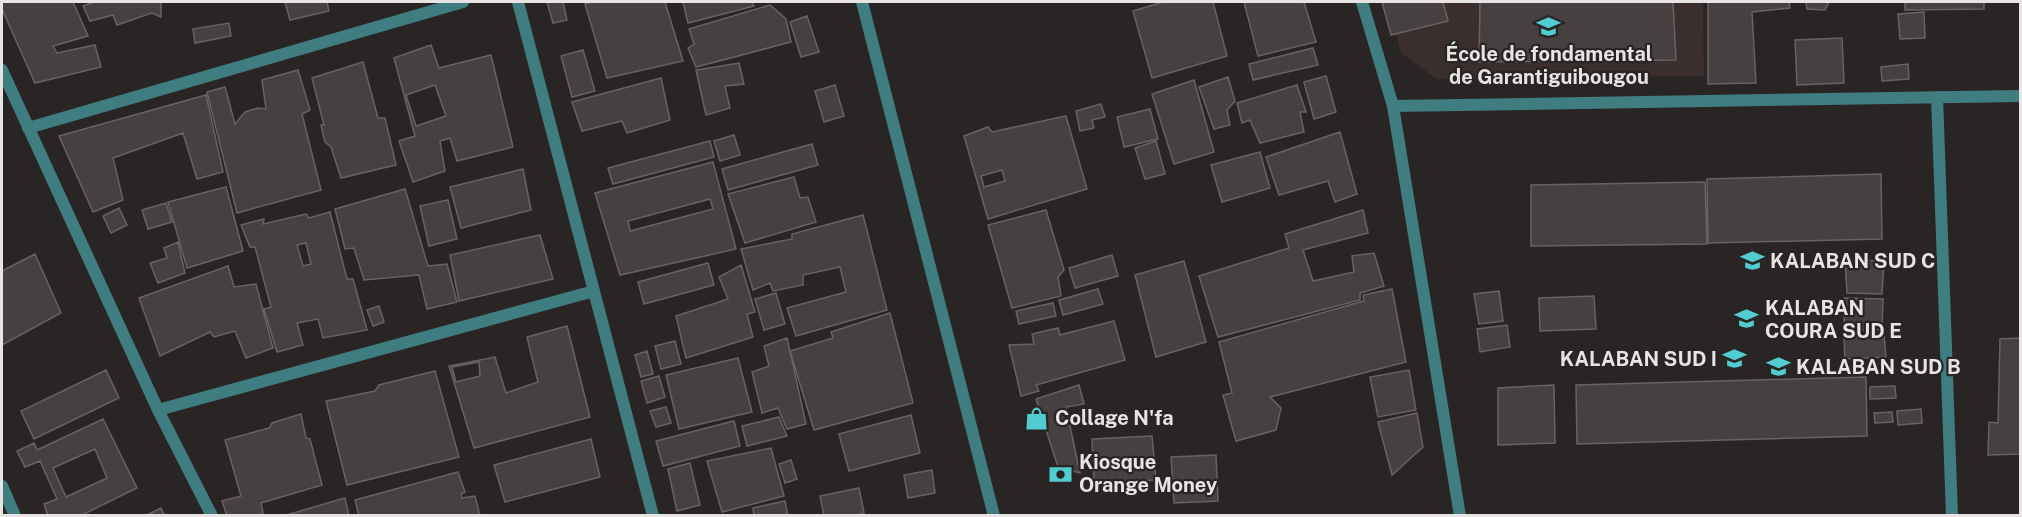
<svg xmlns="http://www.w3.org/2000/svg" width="2022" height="517" viewBox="0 0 2022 517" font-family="'Public Sans',sans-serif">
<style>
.built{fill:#3a2e2e}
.building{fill:#464040;stroke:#696263;stroke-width:1.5;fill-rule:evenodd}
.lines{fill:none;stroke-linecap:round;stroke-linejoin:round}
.street{stroke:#407d80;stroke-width:12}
.labels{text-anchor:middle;stroke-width:4.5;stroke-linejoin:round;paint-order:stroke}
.poi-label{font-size:20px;font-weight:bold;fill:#e8e4e4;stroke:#2a2525;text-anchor:start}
</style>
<rect width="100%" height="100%" fill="#2a2525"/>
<path class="built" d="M1387 2H1703L1704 76 1437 79 1401 53Z"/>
<path class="building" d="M2 2H73L88 36 53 46 57 53 95 45 101 67 35 83 2 9Z
M91 2H161V17L152 13 117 25 113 15 90 21 83 6 92 3Z
M285 2H327L329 11 290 20Z
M547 2H563L567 20 553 23Z
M592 2H665L683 61 607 78 585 4Z
M683 2H752L754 6 688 23Z
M1163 2H1213L1227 56 1152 78 1133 11Z
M1244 2H1304L1316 42 1258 56Z
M1382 2H1443L1448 21 1391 35Z
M1480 2H1673L1676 60 1479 62Z
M1708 2H1789L1790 8 1752 12 1756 83 1708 84Z
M1806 2H1829L1825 10 1807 9Z
M1905 2H1984V9L1905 10Z
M770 5 786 19 791 42 696 67 688 48 694 44 689 29Z
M1924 12 1925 38 1900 39 1898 14Z
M807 16 819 52 801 57 790 22Z
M229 23 231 36 195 43 193 29Z
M1842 38 1844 83 1797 85 1795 40Z
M431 45 439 68 491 55 513 147 457 161 450 138 440 141 445 171 413 182 399 141 415 136 394 58ZM435 85 446 116 416 126 406 95Z
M1313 48 1318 65 1253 80 1249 64Z
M583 50 595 91 572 97 561 56Z
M363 62 378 118H385L396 165 341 178 331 147 325 142 321 125H324L312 78Z
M739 63 744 84 725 86 730 108 706 115 696 70Z
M1908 64 1909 79 1882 81 1881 67Z
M298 70 310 110 302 114 321 190 237 213 207 92 225 87 235 124 245 112 258 108 266 109 262 80Z
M1326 76 1336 112 1314 119 1304 82Z
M1228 77 1235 101 1227 110 1230 125 1214 129 1199 87Z
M661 78 670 120 627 133 622 121 582 131 572 102Z
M1194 80 1214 152 1174 164 1152 94Z
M835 85 844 116 824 122 815 91Z
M1297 85 1306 112H1300L1304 132 1260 143 1250 120 1242 123 1237 103Z
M206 95 223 172 197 179 183 133 113 158 123 200 93 212 59 136Z
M1101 104 1105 117 1092 120 1094 128 1080 131 1076 111Z
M1150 109 1158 139 1124 147 1117 117Z
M1066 116 1087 189 988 219 964 136 988 127 992 132ZM1002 170 1005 181 984 187 981 176Z
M1340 132 1357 194 1335 202 1328 181 1279 195 1266 157Z
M734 135 740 155 720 161 714 141Z
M710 141 714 157 613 184 608 168Z
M1156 141 1165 174 1145 179 1135 148Z
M812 144 818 165 728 190 722 169Z
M1260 152 1270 188 1222 202 1211 165Z
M713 162 736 249 620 275 595 193ZM710 199 713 209 630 231 628 221Z
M523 169 531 210 461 228 450 187Z
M1881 174 1882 239 1708 243 1707 179Z
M794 177 800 198 808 197 816 222 745 243 728 194Z
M1705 182 1707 244 1531 246V185Z
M226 187 243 251 187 268 168 202Z
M405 189 428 266 447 264 457 302 427 309 419 275 364 280 354 248 345 249 335 209Z
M448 200 457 239 429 246 420 206Z
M166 203 172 222 148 229 142 210Z
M119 208 127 225 111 233 103 216Z
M1046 210 1064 270 1058 277 1061 296 1012 308 988 225Z
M1363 210 1368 233 1303 250 1313 281 1354 272 1352 256 1374 253 1384 286 1360 293V300L1218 337 1199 276 1289 248 1285 234Z
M330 212 347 279H353L367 330 323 338 318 319 297 323 303 345 277 352 264 309 271 307 255 247H250L241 225 264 219 263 224 306 214 309 218ZM306 243 311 264 303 266 297 245Z
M863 215 887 310 796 336 787 308 846 292 840 267 803 275V285L773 291 770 283 753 290 741 249 792 239V234Z
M540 235 553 279 459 301 450 255Z
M178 242 185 273 158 283 150 263 167 258 164 248Z
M35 254 61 313 2 345V271Z
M1112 255 1118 276 1075 288 1069 268Z
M1845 260 1884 261 1882 294 1847 293Z
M1184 261 1206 342 1156 357 1135 275Z
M708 263 714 285 644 304 638 282Z
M741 265 755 312 747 314 753 337 686 358 676 316 728 299 719 277Z
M228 266 234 287 256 284 273 348 246 358 235 331 214 337 210 332 160 356 139 298Z
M1098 289 1103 304 1063 315 1059 300Z
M1392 289 1406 362 1270 397 1281 408 1276 430 1236 441 1223 395 1232 393 1219 342 1364 301 1363 295Z
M1499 291 1503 321 1479 324 1474 294Z
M776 293 785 324 764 330 755 299Z
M1594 296 1596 329 1540 331 1539 298Z
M1844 298 1883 299 1882 330H1844Z
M1053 303 1056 316 1019 324 1016 311Z
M379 306 384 322 373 326 367 310Z
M890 313 913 403 814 430 790 351 833 338 831 332Z
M1114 321 1125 360 1036 385 1039 391 1021 396 1009 345 1034 344 1032 334 1058 328 1060 335Z
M1507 325 1510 347 1480 352 1477 329Z
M567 326 590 417 474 448 449 366 495 357 506 393 538 382 527 337ZM479 362 480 376 456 382 452 367Z
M1884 335 1886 357 1845 359 1844 338Z
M787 338 806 424 787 429 778 408 762 413 752 372 769 366 764 346Z
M2020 338V454L1988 455 1989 422 1998 423 2000 339Z
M675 341 681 364 661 369 655 346Z
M647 351 653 374 641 377 635 355Z
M738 358 752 412 679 429 666 375Z
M106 370 119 398 34 439 21 411Z
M1409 370 1416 410 1378 417 1370 377Z
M435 371 459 457 347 485 326 401 375 391 379 385Z
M659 376 665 397 647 403 641 381Z
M1866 377 1867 436 1577 444 1576 385Z
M1079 385 1084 404 1066 407 1080 473 1058 467 1036 399Z
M1554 385 1555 443 1498 445V388Z
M1895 386 1896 398 1870 399V387Z
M666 407 671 423 656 427 650 411Z
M1921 409 1922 423 1898 425 1897 411Z
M1892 412 1893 422 1875 423 1874 413Z
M1417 413 1423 447 1392 475 1378 422Z
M301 414 306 438 310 439 322 485 261 503 263 513 256 516H227L222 501 241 496 225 440 269 428 272 423Z
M911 415 920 453 849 471 839 434Z
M779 417 787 436 747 446 742 426Z
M103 419 137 488 80 516H48L44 504 57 499 40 461 25 467 17 451 34 443 37 450ZM95 449 107 478 66 497 53 468Z
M734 421 740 446 663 466 656 441Z
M1152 436 1156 480 1094 483 1092 439Z
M591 439 600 477 505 502 494 465Z
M771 448 784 496 722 512 707 461Z
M1216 455 1218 501 1174 503 1171 457Z
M791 460 797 479 785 483 779 464Z
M690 463 700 505 677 511 668 469Z
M932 470 935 493 908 498 904 475Z
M458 472 465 492 461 494 462 498 475 496 480 516H359L355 500Z
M859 488 864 513 852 516H824L820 496Z
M345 498 349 516H283Z
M785 501 788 516H754L753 508Z
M161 508 165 516H145Z"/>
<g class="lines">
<path class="street" d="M518 2 653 516
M862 2 994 516
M1362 2 1393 106 1460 516
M2 70 158 410 212 516
M1937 97 1952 516
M1393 106 2020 96
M28 128 463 2
M158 410 594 291
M2 486 15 516"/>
</g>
<defs>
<symbol id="school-bare" viewBox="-9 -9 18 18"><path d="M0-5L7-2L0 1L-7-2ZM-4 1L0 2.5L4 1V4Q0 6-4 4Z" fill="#51ccd1" stroke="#2a2525" stroke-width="2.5" paint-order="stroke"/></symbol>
<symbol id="shop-bare" viewBox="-9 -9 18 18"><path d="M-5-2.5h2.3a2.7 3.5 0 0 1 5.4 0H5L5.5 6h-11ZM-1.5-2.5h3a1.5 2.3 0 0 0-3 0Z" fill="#51ccd1" stroke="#2a2525" stroke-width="2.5" paint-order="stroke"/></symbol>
<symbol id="bank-bare" viewBox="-9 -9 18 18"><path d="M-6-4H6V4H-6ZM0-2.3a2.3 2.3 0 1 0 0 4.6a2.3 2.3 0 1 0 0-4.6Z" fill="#51ccd1" stroke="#2a2525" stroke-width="2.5" paint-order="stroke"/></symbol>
</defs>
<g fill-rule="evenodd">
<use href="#school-bare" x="1532" y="10" width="33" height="33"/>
<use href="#school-bare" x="1736" y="244" width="33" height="33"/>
<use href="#school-bare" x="1730" y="302" width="33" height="33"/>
<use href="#school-bare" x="1718" y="342" width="33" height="33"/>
<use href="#school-bare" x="1762" y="350" width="33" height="33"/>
<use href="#shop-bare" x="1020" y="402" width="33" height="33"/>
<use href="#bank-bare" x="1044" y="458" width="33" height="33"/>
</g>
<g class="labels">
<g class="poi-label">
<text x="1549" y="61" text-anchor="middle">École de fondamental<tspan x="1549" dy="23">de Garantiguibougou</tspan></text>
<text x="1770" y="268">KALABAN SUD C</text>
<text x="1765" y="315">KALABAN<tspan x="1765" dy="23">COURA SUD E</tspan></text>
<text x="1717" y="366" text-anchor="end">KALABAN SUD I</text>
<text x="1796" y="374">KALABAN SUD B</text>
<text x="1055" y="425">Collage N'fa</text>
<text x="1079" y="469">Kiosque<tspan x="1079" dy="23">Orange Money</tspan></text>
</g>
</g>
<rect width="2022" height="517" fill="none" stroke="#e8e4e4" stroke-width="6"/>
</svg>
